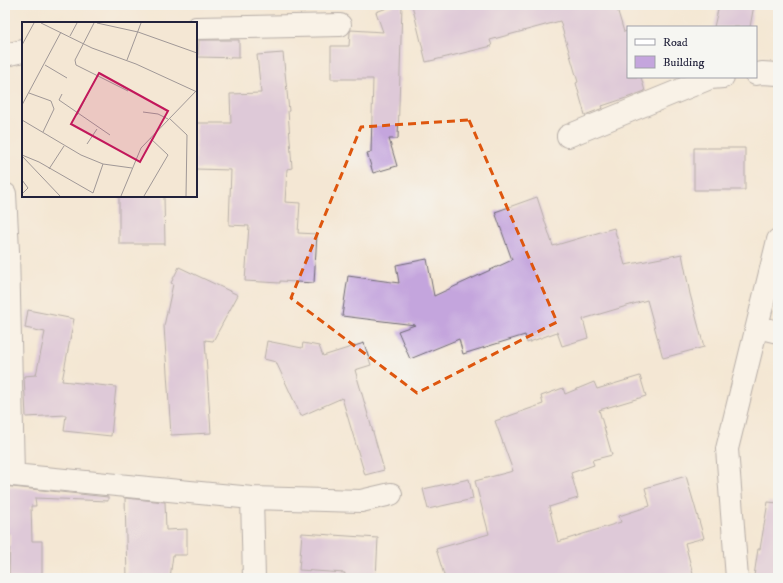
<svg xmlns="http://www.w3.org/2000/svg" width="783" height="583" viewBox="0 0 783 583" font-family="'IM FELL DW Pica',serif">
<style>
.building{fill:#c4a5dd}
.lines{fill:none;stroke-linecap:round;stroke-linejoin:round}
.minor-casing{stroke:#6c6771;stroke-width:24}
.minor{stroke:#fff;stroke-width:22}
.marked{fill:none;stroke:#de560e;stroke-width:3;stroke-dasharray:8 5;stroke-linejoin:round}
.inset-road{fill:none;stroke:#a09897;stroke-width:1}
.view{fill:#c2185b;fill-opacity:0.15;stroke:#c2185b;stroke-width:2}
.inset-edge{fill:none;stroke:#22223b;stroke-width:2}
</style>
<rect width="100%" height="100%" fill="#f6f6f2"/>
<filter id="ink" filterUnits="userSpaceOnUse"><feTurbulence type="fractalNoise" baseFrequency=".025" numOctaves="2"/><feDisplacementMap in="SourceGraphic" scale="8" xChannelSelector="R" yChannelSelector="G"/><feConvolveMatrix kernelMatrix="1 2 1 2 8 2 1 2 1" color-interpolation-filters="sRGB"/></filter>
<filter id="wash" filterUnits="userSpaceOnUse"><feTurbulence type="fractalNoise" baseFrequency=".012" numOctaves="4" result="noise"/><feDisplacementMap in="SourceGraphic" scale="16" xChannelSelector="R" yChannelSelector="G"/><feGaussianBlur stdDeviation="0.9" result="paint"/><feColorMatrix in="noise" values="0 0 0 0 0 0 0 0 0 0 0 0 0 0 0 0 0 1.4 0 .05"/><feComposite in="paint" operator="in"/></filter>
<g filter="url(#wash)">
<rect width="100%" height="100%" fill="#f4e7d4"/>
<g id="blocks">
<path class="building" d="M395 5H402L398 139H389L397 166 373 173 367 153 371 152 373 79H331V46H349L350 32 351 30 383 32 376 12Z
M412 5H616L624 32 628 31V77H641L645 91 629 97 602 106 603 108 585 115 576 83 578 82 560 21 490 40 492 46 426 62Z
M719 5H754L750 27H714Z
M199 40H239V58L198 57Z
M283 53 289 111H288L292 168 287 169 285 202 300 203 298 233 317 234 314 283 280 281V283L245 281 249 226 229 225 231 170 196 169V123H231L230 94 261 93 257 55Z
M694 148H745V190H694Z
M119 196H164L165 244H119Z
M537 197 553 246 614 228 625 265 682 254 690 294 704 347 663 358 647 300 583 319 588 338 562 346 557 332 527 343 525 335 463 354 459 339 410 359 398 331 415 325 342 316 348 276 399 283 396 265 427 259 434 296 512 260 495 212Z
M179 267 238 295 213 341 205 340 211 433 171 435 164 326 173 284 171 283Z
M28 310 74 319 62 381 116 387 111 436 64 431 66 415 26 417 24 376 36 375 45 332 25 328Z
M267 341 302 348 303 343 319 346 323 356 364 343 371 365 355 370 384 470 365 475 342 398 301 416 276 362 264 359Z
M640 376 646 396 599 410 612 455 592 460 594 465 571 473 578 498 549 507 558 542 621 522 619 516 650 506 645 488 686 476 704 538 685 543 694 578H445L436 549 489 534 475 481 513 471 495 421 543 404 541 396 563 388 565 394 594 382 597 389Z
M469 479 473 499 428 509 423 489Z
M5 486 12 487 108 497V501L35 498 36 506H31L32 541H42V578H9L10 534H5Z
M125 498 165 502 166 530 187 529V555H173L170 578H127Z
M768 502 778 503V578H770L754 576 758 549H760Z
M302 533 378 538 376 578H344L345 573 299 570Z"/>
</g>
</g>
<g filter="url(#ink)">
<use href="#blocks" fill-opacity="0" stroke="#6c6771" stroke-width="1"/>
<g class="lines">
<defs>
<path id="minor" d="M196 28 340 25
M5 55 23 51
M756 74 762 73 778 74
M568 136 710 78 723 77
M5 194 8 251 13 475
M757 327 778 332
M5 473 13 475 252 498 361 501 391 494
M252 498 254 578
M737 578 727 449 778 240"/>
</defs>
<use href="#minor" class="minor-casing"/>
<use href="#minor" class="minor"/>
</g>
</g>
<path d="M0 0H783V583H0ZM469 120 557 322 417 393 291 298 361 127Z" fill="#f4e7d4" fill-opacity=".55" fill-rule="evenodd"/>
<path class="marked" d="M469 120 557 322 417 393 291 298 361 127Z"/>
<g transform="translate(22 22)">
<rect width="175" height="175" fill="#f4e7d4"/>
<path class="inset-road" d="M19 1 70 26 114 42 175 70M72 1 53 38 54 43 106 69M75 1 116 10 175 31M48 14 55 1M0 23 12 1M105 38 119 1M23 43 45 56M7 71 29 79 32 87 21 110M40 72 37 78 88 113M0 83 39 10M121 90 136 92 146 97M55 93 74 56M147 96 165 113 164 174M0 98 59 133 81 142 110 146M65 122 75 107M0 133 17 140 71 171 81 142M0 134 38 174M27 147 42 124M0 158 6 166 0 172M99 174 119 126 175 68M122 174 146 133 128 116"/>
<path class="view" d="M77 51 146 89 118 140 49 102Z"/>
<rect width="175" height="175" class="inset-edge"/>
</g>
<rect width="783" height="583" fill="none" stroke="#f6f6f2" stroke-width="20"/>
<rect x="627" y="26" width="130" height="52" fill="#f6f6f2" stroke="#a1a1a9"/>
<rect x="635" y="39" width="20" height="6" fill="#ffffff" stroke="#a1a1a9"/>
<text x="663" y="46" font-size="12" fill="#22223b">Road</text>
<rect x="635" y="56" width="20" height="12" fill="#c4a5dd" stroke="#a1a1a9"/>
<text x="663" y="66" font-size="12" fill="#22223b">Building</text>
</svg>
